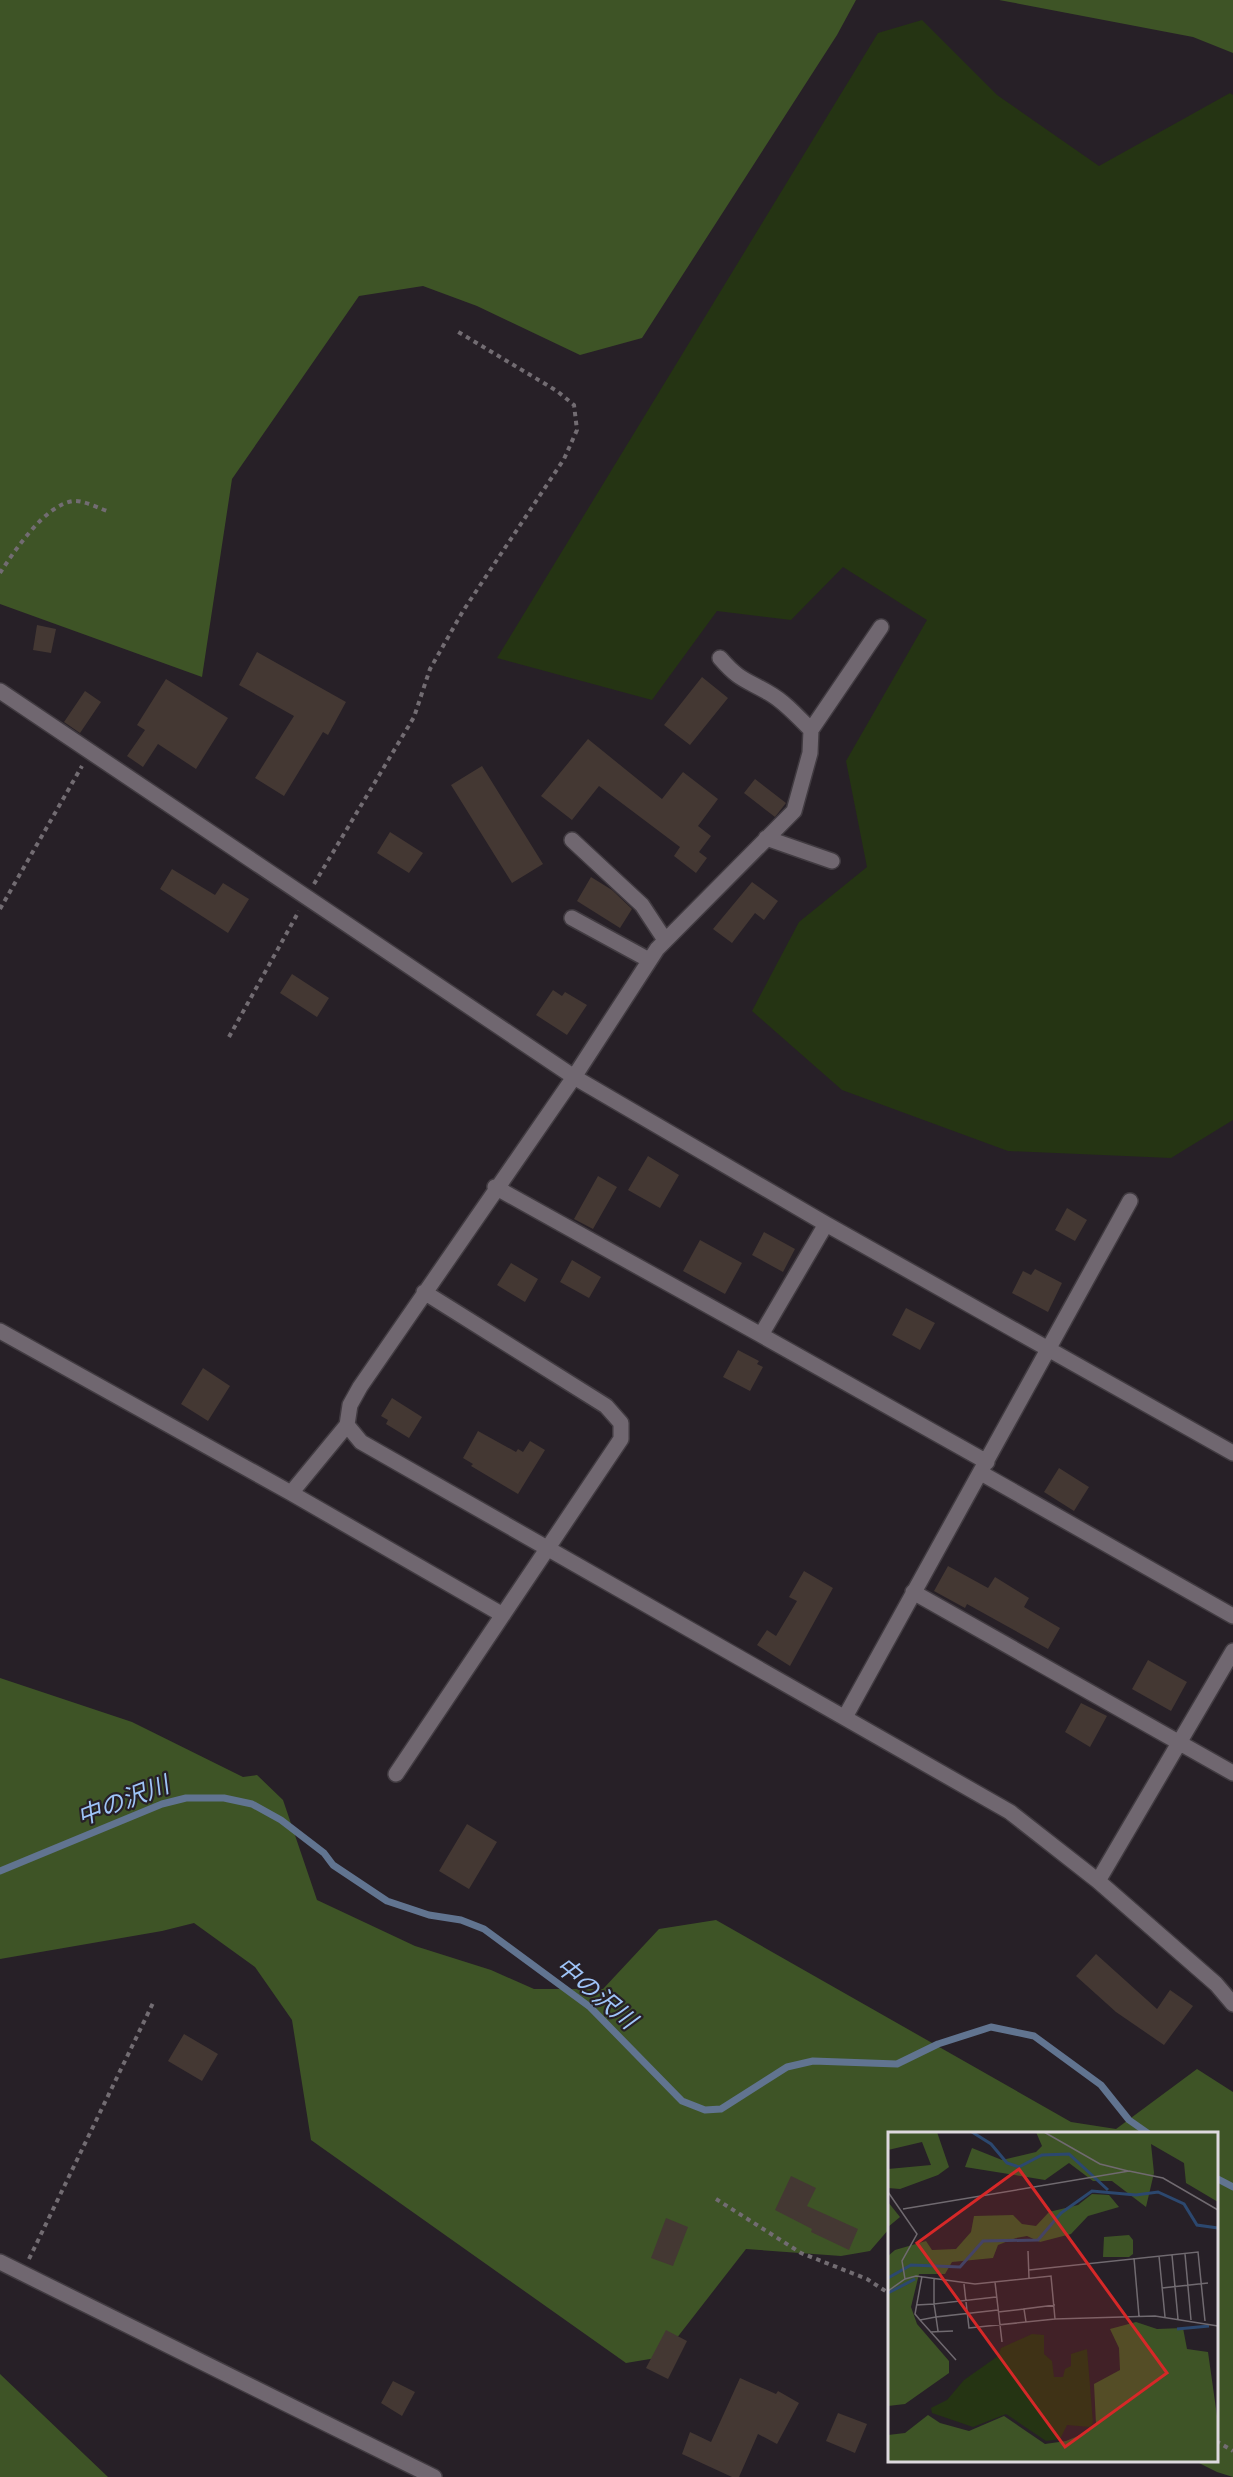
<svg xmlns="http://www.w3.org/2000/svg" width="1233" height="2477" viewBox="0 0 1233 2477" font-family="Signika,'Noto Sans JP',sans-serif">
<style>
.green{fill:#253413}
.forest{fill:#3e5426}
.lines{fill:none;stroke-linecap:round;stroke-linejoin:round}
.stream{stroke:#617490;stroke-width:7}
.building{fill:#443833}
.minor-casing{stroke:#413b41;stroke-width:18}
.path{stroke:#726c72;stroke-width:4;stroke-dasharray:4.5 4.5;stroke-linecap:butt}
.minor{stroke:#706770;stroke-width:15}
.labels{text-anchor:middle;stroke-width:4.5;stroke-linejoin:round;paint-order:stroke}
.water-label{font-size:24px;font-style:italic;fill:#9fc4f8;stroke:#272027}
.inset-river{fill:none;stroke:#2c486f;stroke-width:3}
.inset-road{fill:none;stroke:#706a70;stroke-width:1.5}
.view{fill:#d62828;fill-opacity:0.15;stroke:#d62828;stroke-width:3}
.inset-edge{fill:none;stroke:#ded9de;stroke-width:3}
</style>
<rect width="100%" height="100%" fill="#272027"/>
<path class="green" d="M922 20 997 95 1099 166 1230 93 1233 95V1120L1171 1158 1008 1151 842 1090 752 1011 799 922 867 867 846 761 927 620 843 567 791 620 717 611 652 700 497 658 878 33Z"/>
<path class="forest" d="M0 0H856L837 35 642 338 580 355 477 306 423 286 359 296 232 479 202 677 0 604Z
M999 0H1233V53L1193 37Z
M0 1678 132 1722 243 1777 257 1775 283 1800 317 1900 415 1946 491 1970 534 1989H603L659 1929 716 1920 1071 2122 1116 2129 1197 2069 1233 2092V2477L1217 2472 1195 2461 1216 2460V2134H890L889 2229 870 2251 841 2256 746 2249 662 2357 626 2363 311 2140 292 2020 255 1967 194 1923 162 1931 0 1959Z
M0 2374 108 2477H0Z"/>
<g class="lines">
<path class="stream" d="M0 1871 162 1804 186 1798H224L252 1804 281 1820 324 1853 333 1865 387 1901 429 1915 461 1920 484 1929 590 2007 682 2101 705 2110 721 2109 787 2067 813 2061 897 2064 938 2044 991 2027 1034 2036 1101 2085 1129 2120 1149 2134
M1216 2178 1233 2187"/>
</g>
<path class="building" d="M37 625 56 629 51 653 33 650Z
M257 652 346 702 328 735 323 732 284 796 255 778 294 716 239 685Z
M702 677 728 698 690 745 664 725Z
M166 679 228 718 196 769 158 744 143 767 127 756 145 730 137 725Z
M85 691 101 702 80 733 64 722Z
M588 739 662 799 683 772 718 799 698 826 711 836 699 852 707 858 696 873 674 856 680 847 599 786 572 820 541 796Z
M482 766 543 864 512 883 451 785Z
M755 779 786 803 775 817 744 793Z
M390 832 423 853 409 873 377 853Z
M172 869 215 895 223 883 249 899 228 933 160 889Z
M591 877 612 890 632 909 620 928 577 901Z
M752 882 778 901 764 920 755 913 732 943 713 929Z
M292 974 329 998 317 1017 280 993Z
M553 990 562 996 565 992 587 1005 567 1035 536 1015Z
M648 1156 679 1175 660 1208 628 1190Z
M598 1176 617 1187 593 1229 574 1219Z
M1067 1208 1087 1220 1075 1241 1055 1230Z
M764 1232 795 1249 783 1272 752 1255Z
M700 1240 742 1263 725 1294 683 1271Z
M572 1260 601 1277 589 1298 560 1282Z
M511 1263 538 1279 525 1302 497 1285Z
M1035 1269 1062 1283 1048 1312 1012 1293 1023 1271 1031 1275Z
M906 1308 935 1323 920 1350 892 1335Z
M738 1350 759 1361 757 1364 763 1367 750 1391 723 1377Z
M203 1368 230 1386 208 1421 181 1404Z
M392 1398 422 1417 409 1438 386 1424 388 1420 381 1416Z
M478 1431 516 1452 518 1449 523 1452 530 1441 545 1450 518 1494 471 1466 473 1464 463 1458Z
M1059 1468 1089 1487 1074 1511 1044 1492Z
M948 1566 988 1588 995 1577 1029 1598 1024 1607 1060 1628 1048 1649 967 1604 965 1608 934 1591Z
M804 1571 833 1588 790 1666 757 1645 767 1630 776 1636 797 1601 789 1597Z
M1148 1660 1187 1682 1171 1711 1132 1689Z
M1081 1703 1107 1716 1090 1747 1065 1732Z
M467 1824 497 1842 469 1889 439 1871Z
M1096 1954 1157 2009 1170 1990 1193 2006 1164 2045 1116 2012 1076 1976Z
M184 2034 218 2054 202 2081 168 2061Z
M791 2176 816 2188 807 2206 858 2229 849 2250 811 2232 812 2229 775 2210Z
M666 2218 688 2227 673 2266 651 2258Z
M666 2330 687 2341 668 2379 646 2368Z
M740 2378 776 2394 778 2391 799 2403 777 2444 758 2434 739 2477H732L682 2454 690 2432 711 2442Z
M393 2381 415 2392 402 2416 381 2403Z
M838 2413 867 2424 855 2453 826 2441Z"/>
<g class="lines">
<defs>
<path id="minor" d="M881 627 811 730 810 753 794 811 657 949 574 1077 826 1224 1233 1453
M720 658C740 681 745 679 769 693 785 702 798 717 811 730
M0 691 574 1077 360 1387 350 1405 347 1425 361 1442 1010 1812 1098 1881 1216 1984 1233 2004
M766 838 832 861
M572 840 642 905 665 940
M572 918 649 960
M495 1187 761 1335 826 1224
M0 1331 291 1493 503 1615
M761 1335 987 1462
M981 1473 1233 1616
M291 1493 347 1425
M913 1592 1233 1773
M845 1717 1130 1201
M396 1774 621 1439V1423L606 1406 424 1292
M1098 1881 1233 1651
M0 2262 434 2477"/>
</defs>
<use href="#minor" class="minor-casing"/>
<path class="path" d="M0 573C15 550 45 505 73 501 84 500 100 509 110 512
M314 884 414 717 430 669 463 611 564 459 577 430 574 405 557 391 455 330
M0 909 82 766
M229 1037 299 911
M716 2199 801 2253 867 2279 890 2294
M29 2259 153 2003
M1216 2441 1233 2451"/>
<use href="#minor" class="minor"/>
</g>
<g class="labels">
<g class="water-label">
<text transform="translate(123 1801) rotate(-21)" y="8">中の沢川</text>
<text transform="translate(596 1993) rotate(40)" y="8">中の沢川</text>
</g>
</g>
<g transform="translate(888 2132)">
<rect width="330" height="330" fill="#272027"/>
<path d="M144 202 156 203V222L164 229 166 245H175L177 237 183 234V222L199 217 205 291 202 295 179 293 172 307 158 309 118 282 85 295 44 281 43 276 59 268 76 248 110 224 113 216Z" fill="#253413"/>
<path d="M0 0H49L61 35 50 43 12 57 0 56V37L43 33 34 10 0 18ZM148 0H330V70L298 51 296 31 263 12 266 41 258 75 224 49H205L181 31 157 48 77 35 84 16 114 28 148 20 154 14ZM204 62 221 63 231 75 200 84 183 102 152 110 139 104 128 106 110 113 105 126 64 130 57 142H31L23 175 29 192 61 229V241L17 272 0 274V124L7 118 38 109 44 118 68 117 83 100 86 84 125 83 134 92 148 94 161 80 190 73ZM0 70 12 85 0 95ZM241 103 245 108V122L241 125H215L216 105ZM248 190 269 197 295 196 299 217 320 220 330 291V330H0V303L17 301 40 283 52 291 81 299 116 284 157 312 178 309 197 301 208 292 206 252 232 238 231 216 222 197Z" fill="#3e5426"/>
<path class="inset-river" d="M84 0 103 12 119 31 131 35 154 23 181 22 220 58M0 146 23 133 72 135 95 109 150 108 173 81 204 59 248 63 270 60 296 72 309 93 330 96M0 161 27 147M289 197 321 194"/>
<path class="inset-road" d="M156 0 212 32 240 39M0 60 29 102 14 129 17 147M15 77 241 39 275 46 330 78M140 119 141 146M297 122 303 188M284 123 290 187M271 124 277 185M246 126 251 184M141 138 310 120 317 189M46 146V172L108 165M107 150 114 210M76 152 81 196 167 187M274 156 320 151M0 159 17 147 28 144 87 152 163 144 167 187 267 184 330 194M28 173 46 172 48 185 32 188 68 228M110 180 136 177M32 188 27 182 34 144M138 190 136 177 167 173M50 199 48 185 110 178M42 200 65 199"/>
<path class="view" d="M131 37 279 241 177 315 29 111Z"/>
<rect width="330" height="330" class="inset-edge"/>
</g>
</svg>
